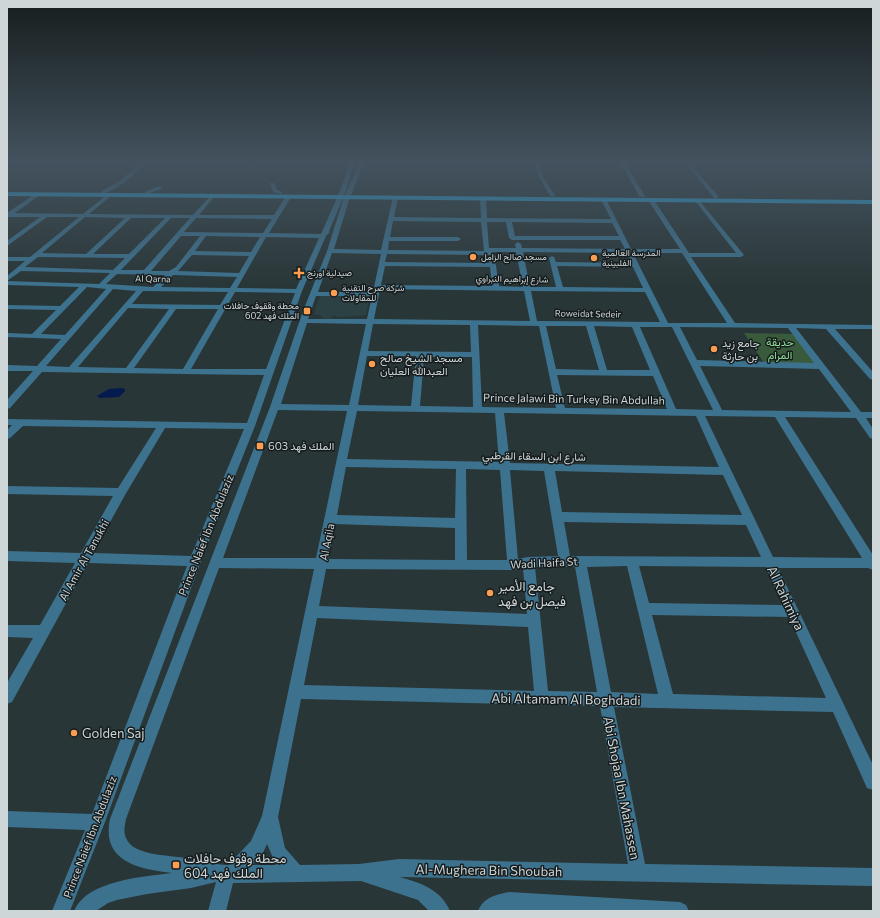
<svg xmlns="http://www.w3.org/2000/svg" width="880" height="918" viewBox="0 0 880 918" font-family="Commissioner,Vazirmatn,sans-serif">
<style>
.built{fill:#2b4143}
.green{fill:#395b3c}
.water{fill:#051a4f}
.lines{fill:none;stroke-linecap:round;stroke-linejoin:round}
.minor{fill:#3d728e;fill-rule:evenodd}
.major{fill:#2baee9;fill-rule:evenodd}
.poi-dot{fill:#fb9e51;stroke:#161c1d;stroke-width:1.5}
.labels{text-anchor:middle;stroke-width:3;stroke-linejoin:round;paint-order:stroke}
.far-poi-label{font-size:9px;fill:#ced6d7;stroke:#161c1d;text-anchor:start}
.far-street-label{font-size:9px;fill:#ced6d7;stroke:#161c1d}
.park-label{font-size:11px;fill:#8edf94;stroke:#161c1d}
.poi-label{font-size:11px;fill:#ced6d7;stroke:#161c1d;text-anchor:start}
.street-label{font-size:11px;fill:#ced6d7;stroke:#161c1d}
.near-poi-label{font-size:13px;fill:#ced6d7;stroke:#161c1d;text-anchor:start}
.near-street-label{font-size:13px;fill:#ced6d7;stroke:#161c1d}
</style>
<rect width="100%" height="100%" fill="#293637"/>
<path class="built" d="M320 295H370L366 315 343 317 332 316 331 319 322 318V316L314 314Z"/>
<path class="green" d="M744 333 794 334 818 364 764 363Z"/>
<path class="water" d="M122 388 125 389V391L119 397 100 398 97 396 109 389Z"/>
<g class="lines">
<path class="minor" d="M145 160H150C141 169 114 194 102 193V191L118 182Z
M351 160H355L346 191 329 231 330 232 326 236 302 291 255 426 201 561 105 822 70 911H52L85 830 7 827V811L92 814 187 566 88 563 12 702 7 704V683L33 638 7 637V625H40L75 563 7 561V551L81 553 113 496 7 494V486L118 488 156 428 23 426 10 438 7 439V430L12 425H7V419L247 423 264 375 42 372 10 408 7 409V400L33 371H7V365L37 366 61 339 7 337V333L32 334 56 310 7 309V305L60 306 79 287 7 285V276L25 261H7V257H30L79 217H47L7 246V241L40 217H7V213L38 192 40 193V195L15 213 83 214 109 193 112 195 111 196 89 214 193 215 212 194 215 196 199 215H274L286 196 288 195 291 197 269 233 321 234 340 191ZM85 217 125 218 86 254 42 253ZM131 218H165L129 254H93ZM171 218H190L144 270H121ZM196 218 272 219 263 233 184 232ZM181 236H200L176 267 169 271H151ZM206 236 260 237 251 252 195 251ZM266 237 319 238 296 289 237 288ZM192 255 249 256 239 273 178 271ZM38 257 125 258 113 270 25 267ZM21 271 110 273 99 284 7 281ZM117 274 165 275 153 287 106 284ZM173 275 237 277 230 288 161 287ZM87 287 106 289 65 335 41 334ZM113 289 136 291 69 367 46 366ZM143 291 228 292 220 305 132 304ZM235 292 295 293 266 369H191ZM128 308 169 309 126 368 78 367ZM176 309H218L183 369 134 368ZM165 428 244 429 191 556 93 553 125 495Z
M361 160H365L349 200 334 249 381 250 393 197 398 198 394 217 481 218 480 198 483 196 486 198 487 218 611 219 601 200 606 199 631 249H680L648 200 651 198 654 200 689 253H736L696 202 695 201 698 199 744 255 741 257H691L735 323 873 325V329H835L873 372V380L870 379 826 329 796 328 861 412H873V418H866L873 429V439L870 438 856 418 785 417 873 555V570L868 568H778L873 765V790L867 788 833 712 614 707 645 864 873 868V886L400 877C420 883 441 889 450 911H429L418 900 361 881 233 883 226 911H208L216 882 191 888 147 894 117 900 108 903 96 911H74C87 880 143 877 172 873 139 869 101 862 110 819L270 407 303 311 327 251 343 200ZM393 221 481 222 484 251 388 250 389 241H458L461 239 458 237H390ZM487 222H506L509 238 512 240H620L625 249 522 248 521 244 518 242 515 244 516 248H489ZM512 222 612 223 619 236H515ZM494 252H516L523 287 499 286 495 259 492 257 489 259V263L385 262 387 254 492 255 494 254ZM523 252 627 253 631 263 556 262 554 257 552 256 549 258 556 287H530ZM332 253 381 254 373 292H318ZM633 253H682L727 323H668ZM385 266 490 267 492 286 381 285ZM557 266 633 267 643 288 563 287ZM380 289 524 291 530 321 374 319ZM531 291 645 292 660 322 537 321ZM316 296H372L367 319H308ZM307 323 366 324 349 405 281 404ZM373 324 470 325 471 352 368 351ZM478 325 539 326 556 408 482 407ZM546 326H586L599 370 556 369ZM594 326 632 327 650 370H607ZM640 327H672L713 410 676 409ZM680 327 788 328 814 363 697 360ZM367 356H416L411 406 358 405ZM424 357H472L473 407 420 406ZM700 366 819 369 851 412 722 410ZM557 375 653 376 667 409 565 408ZM278 410 347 411 316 558H223ZM357 411 495 413 499 462 347 459ZM504 413 696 416 719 467 510 463ZM705 416 775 417 862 558 773 557ZM346 467 456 469 455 518 337 515ZM466 469 500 470 507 560H467ZM510 470 544 471 558 556 528 557 518 559ZM555 471 723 475 742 515 562 512ZM564 522 746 525 761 557 570 556ZM335 524 455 528V560L328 559ZM627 566 658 694 611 692 587 567ZM639 566 766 567 783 605 649 603ZM535 567H575L597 692 548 691ZM219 568 314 569 262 816 251 841 228 865C215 865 204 861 192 859 175 855 133 857 126 838 123 831 125 825 126 819ZM523 568 527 614 319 606 326 569 513 570ZM652 615 789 617 826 698 673 694ZM317 618 528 627 534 691 304 685ZM301 699 600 706 628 864 399 859 359 864 300 865 285 848 278 817ZM267 844 276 865H252L263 853Z
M534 160H538L543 177 555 195 554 196H550L539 177Z
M619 160H623L645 196 644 197 639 196Z
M683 160H687L718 196V198H714Z
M270 183H274L277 190 282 192V194L273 192Z
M159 186 162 188 161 189 147 194 144 192Z
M509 892 680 902 686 905 689 911H478C484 897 495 895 509 892Z"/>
<path class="major" d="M7 192 873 200V204L7 196Z"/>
</g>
<linearGradient id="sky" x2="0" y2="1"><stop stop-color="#171e1e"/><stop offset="0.56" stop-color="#43525e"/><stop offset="1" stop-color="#43525e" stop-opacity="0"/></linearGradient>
<rect width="880" height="288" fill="url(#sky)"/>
<g class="poi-dot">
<circle cx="473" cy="257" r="4"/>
<circle cx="594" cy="258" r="4"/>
<path d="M297 267h4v4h4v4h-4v4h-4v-4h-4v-4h4z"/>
<circle cx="334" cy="293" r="4"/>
<rect x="303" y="307" width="8" height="8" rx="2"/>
<circle cx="714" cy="349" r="4"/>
<circle cx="372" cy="364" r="4"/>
<rect x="256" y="442" width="8" height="8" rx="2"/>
<circle cx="490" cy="593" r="4"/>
<circle cx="74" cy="733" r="4"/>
<rect x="172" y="861" width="8" height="8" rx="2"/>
</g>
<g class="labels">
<g class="far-poi-label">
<text x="602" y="256">المدرسة العالمية<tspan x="602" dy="10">الفلبينية</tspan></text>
<text x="481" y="260">مسجد صالح الزامل</text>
<text x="307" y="276">صيدلية اورنج</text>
<text x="342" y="291">شركة صرح التقنية<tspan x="342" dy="10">للمقاولات</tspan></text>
<text x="299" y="309" text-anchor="end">محطة وققوف حافلات<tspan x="299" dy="10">الملك فهد 602</tspan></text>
</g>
<g class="far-street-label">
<text transform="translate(153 279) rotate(1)" y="3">Al Qarna</text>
<text transform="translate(512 279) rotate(1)" y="3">شارع إبراهيم النبراوي</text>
<text transform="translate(588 314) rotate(1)" y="3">Roweidat Sedeir</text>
</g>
<g class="park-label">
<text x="780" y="346">حديقة<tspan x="780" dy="13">المرام</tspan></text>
</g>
<g class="poi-label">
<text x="722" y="347">جامع زيد<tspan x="722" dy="13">بن حارثة</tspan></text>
<text x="380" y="362">مسجد الشيخ صالح<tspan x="380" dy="13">العبدالله العليان</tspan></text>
<text x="268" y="450">الملك فهد 603</text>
</g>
<g class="street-label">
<text transform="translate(574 399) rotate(1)" y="4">Prince Jalawi Bin Turkey Bin Abdullah</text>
<text transform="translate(534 456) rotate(1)" y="4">شارع ابن السقاء القرطبي</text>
<text transform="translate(206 535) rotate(-68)" y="4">Prince Naief Ibn Abdulaziz</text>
<text transform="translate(327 542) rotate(-79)" y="4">Al Aqila</text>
<text transform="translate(84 560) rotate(-61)" y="4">Al Amir Al Tanukhi</text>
<text transform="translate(544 563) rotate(-3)" y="4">Wadi Haifa St</text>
<text transform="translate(90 837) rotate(-69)" y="4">Prince Naief Ibn Abdulaziz</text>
</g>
<g class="near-poi-label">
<text x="498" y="591">جامع الأمير<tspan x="498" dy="15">فيصل بن فهد</tspan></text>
<text x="82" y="738">Golden Saj</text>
<text x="184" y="863">محطة وقوف حافلات<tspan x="184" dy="15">الملك فهد 604</tspan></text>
</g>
<g class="near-street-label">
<text transform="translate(786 598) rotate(65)" y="5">Al Rahimiya</text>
<text transform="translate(566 699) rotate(1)" y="5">Abi Altamam Al Boghdadi</text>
<text transform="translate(622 788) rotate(79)" y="5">Abi Shojaa Ibn Mahassen</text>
<text transform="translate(489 870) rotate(1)" y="5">Al-Mughera Bin Shoubah</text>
</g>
</g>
<rect width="880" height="918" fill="none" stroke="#ced6d7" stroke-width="16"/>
</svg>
